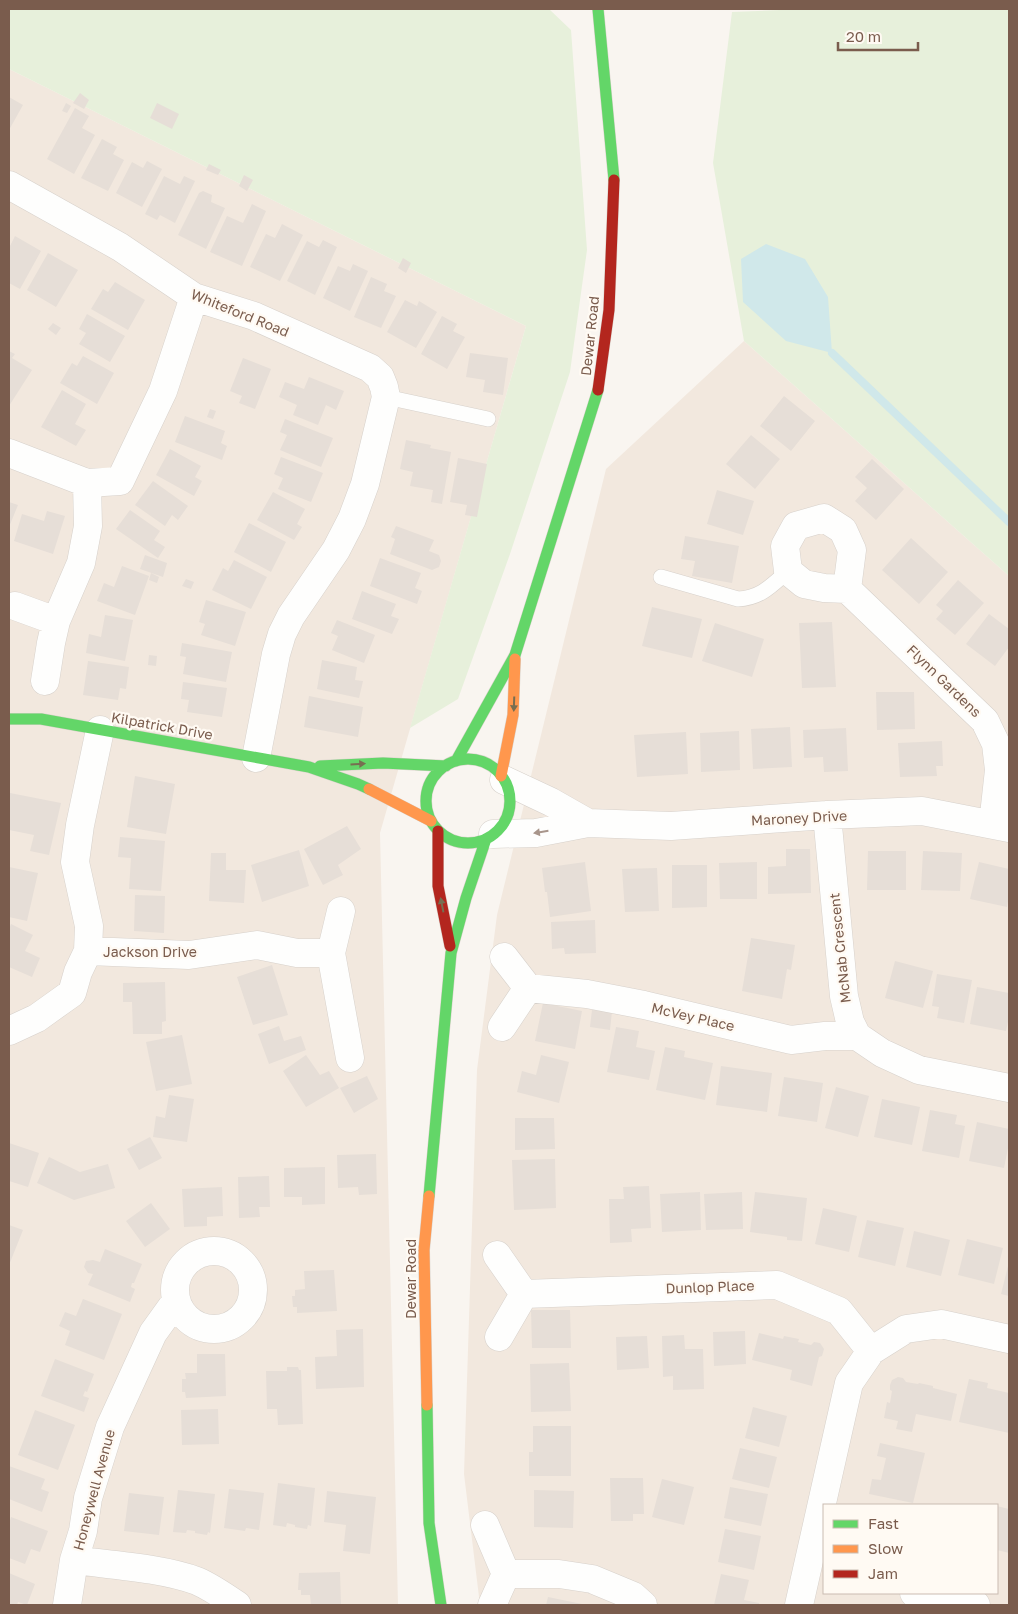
<svg xmlns="http://www.w3.org/2000/svg" width="1018" height="1614" viewBox="0 0 1018 1614" font-family="'Golos Text',sans-serif">
<style>
.residential{fill:#f2e8de;fill-rule:evenodd}
.green{fill:#e7f0db}
.water{fill:#d0e8ea}
.lines{fill:none;stroke-linecap:round;stroke-linejoin:round}
.stream{stroke:#d0e8ea;stroke-width:8}
.building{fill:#e6ded7}
.lane-casing{stroke:#d7d1cb;stroke-width:16}
.street-casing{stroke:#d7d1cb;stroke-width:29}
.fast-casing{stroke:#d9d2cb;stroke-width:12}
.slow-casing{stroke:#d9d2cb;stroke-width:12}
.jam-casing{stroke:#d9d2cb;stroke-width:12}
.lane{stroke:#fefefd;stroke-width:15}
.street{stroke:#fefefd;stroke-width:28}
.fast{stroke:#63d668;stroke-width:11}
.slow{stroke:#ff974d;stroke-width:11}
.jam{stroke:#b3261e;stroke-width:11}
.oneway{fill:#776e51}
.oneway2{fill:#a8958b}
.labels{text-anchor:middle;stroke-width:4.5;stroke-linejoin:round;paint-order:stroke}
.street-label{font-size:14px;fill:#7a5c4d;stroke:#fffaf3}
</style>
<rect width="100%" height="100%" fill="#f9f5f0"/>
<path class="residential" d="M9 69 526 326 380 833 398 1605H9Z
M744 341 1009 576V1605H480L464 1474 477 1070 497 915 606 469ZM824 1505H997V1593H824Z"/>
<path class="green" d="M9 9H549L571 30 587 250 570 372 510 554 458 699 410 728 526 326 9 69Z
M803 9H1009V576L744 341 713 163 732 12Z"/>
<path class="water" d="M766 244 805 259 828 297 832 353 786 341 743 302 741 259Z"/>
<g class="lines">
<path class="stream" d="M832 353 1009 522"/>
</g>
<path class="building" d="M80 93 89 100 84 109 73 103Z
M9 97 23 105 9 130Z
M66 103 71 106 67 113 62 111Z
M157 103 179 114 172 129 150 118Z
M75 108 89 116 82 128 95 135 74 174 47 159Z
M102 139 117 147 113 154 124 160 108 191 81 178Z
M147 161 162 169 142 207 116 193 132 162 143 168Z
M209 164 221 170 218 175 206 170Z
M244 175 253 180 247 191 239 186Z
M164 176 180 184 184 176 195 181 175 223 160 215 157 220 145 214Z
M203 191 212 195 211 202 225 208 206 249 178 235 199 193Z
M252 204 266 211 242 266 210 252 227 216 243 223Z
M282 224 303 235 280 281 250 267 266 234 275 238Z
M15 236 41 251 20 289 9 283V248Z
M323 240 337 247 315 295 287 281 307 241 319 247Z
M48 253 78 270 56 307 27 290Z
M403 258 411 263 406 273 398 268Z
M353 264 368 271 350 311 323 298 338 266 350 271Z
M371 277 387 284 384 291 396 296 381 328 354 317Z
M115 282 145 300 128 330 91 309 103 289 108 292Z
M405 300 417 306 419 301 437 312 416 348 387 332Z
M87 314 125 336 110 362 79 344 86 333 79 329Z
M442 316 457 324 453 331 465 337 447 369 421 354Z
M53 323 61 328 56 335 48 329Z
M9 351 15 354 12 358 32 370 9 406Z
M470 353 508 358 503 395 483 392 485 380 466 377Z
M83 356 114 373 97 404 60 383 72 363 77 366Z
M243 358 271 369 255 409 239 403 242 396 230 391Z
M309 377 344 391 336 410 326 405 318 425 293 415 297 405 279 397 285 382 304 389Z
M62 390 86 404 75 424 86 430 76 446 41 427Z
M784 396 815 421 791 451 760 426Z
M210 409 216 411 213 419 207 417Z
M185 416 225 431 221 443 227 446 222 460 175 442Z
M285 419 333 438 321 467 280 450 287 435 280 432Z
M751 435 780 459 755 489 726 464Z
M406 440 431 445 430 448 451 452 442 504 431 502 433 490 410 486 413 472 400 469Z
M170 449 201 466 195 477 202 481 194 496 156 475Z
M281 457 323 473 311 502 278 489 283 478 274 474Z
M458 458 487 464 477 517 465 515 467 505 450 502Z
M872 459 904 489 876 520 855 501 867 488 855 477Z
M153 481 188 506 178 520 172 515 165 526 135 505Z
M717 490 754 501 743 535 707 524Z
M273 492 305 509 297 524 302 527 294 540 257 520Z
M9 502 18 505 9 527Z
M130 510 160 531 154 540 165 547 158 558 116 529Z
M47 511 65 516 53 554 14 541 22 514 44 521Z
M249 523 286 542 271 572 234 552Z
M396 526 434 540 429 551 439 555 441 561 439 567 432 570 390 554 395 539 391 537Z
M685 536 739 546 732 583 692 576 695 561 681 559Z
M911 538 948 572 919 604 882 570Z
M145 555 167 563 163 577 140 569Z
M380 558 421 573 415 588 422 591 417 604 370 586Z
M234 560 267 577 251 609 212 590 223 568 228 571Z
M122 566 149 576 135 615 97 601 104 583 114 587Z
M151 573 159 577 157 583 149 580Z
M186 579 194 582 191 589 182 586Z
M958 580 984 603 955 635 936 619 943 611 936 605Z
M362 591 396 604 391 616 399 619 392 634 352 619Z
M206 600 246 612 235 646 201 635 205 624 199 622Z
M652 607 702 619 692 658 642 646Z
M989 614 1009 629V647L995 666 966 644Z
M105 615 133 620 125 661 86 653 89 634 101 637Z
M337 620 375 635 364 663 332 650 338 636 331 633Z
M832 622 836 687 802 688 799 623Z
M715 623 764 639 752 677 702 661Z
M182 643 232 652 226 682 183 674 186 657 180 656Z
M149 655 157 656 156 666 148 665Z
M322 660 357 667 355 680 363 681 359 698 317 689Z
M88 661 129 667 126 689 120 688 118 700 83 695Z
M183 682 227 688 222 717 187 712 189 700 181 699Z
M876 692H914L915 729 877 730Z
M309 696 363 707 358 737 304 727Z
M790 727 792 767 753 769 751 729Z
M846 728 848 771 824 772 823 757 804 758 803 730Z
M739 731 740 770 701 772 700 733Z
M686 732 688 774 637 777 634 735Z
M942 741 943 766H936L937 776 900 777 898 743Z
M135 776 175 784 166 834 127 827Z
M10 793 61 803 49 855 30 851 34 835 9 830Z
M347 826 361 849 338 865 343 875 323 885 304 849Z
M120 837 165 841 161 891 129 889 131 858 118 857Z
M786 849H810L811 893 768 894V867L786 866Z
M299 850 309 886 262 902 251 865Z
M868 851H906V890H867Z
M923 851 962 853 960 891 921 890Z
M211 853H226V870H246L244 903 209 901Z
M585 862 591 911 550 917 547 892H545L542 868Z
M757 862V899H720L719 863Z
M979 862 1009 869V896L1007 907 970 899Z
M672 865H707V907L672 908Z
M9 867 38 873 27 921 9 917Z
M657 868 659 911 625 912 622 869Z
M135 895 165 896 164 933 134 931Z
M595 920 596 953 565 954 564 948 552 949 551 922Z
M11 924 33 935 25 951 40 958 32 977 9 967V929Z
M751 938 795 945 791 970 787 969 782 999 742 991Z
M895 961 933 971 923 1008 885 998Z
M272 965 288 1015 253 1025 237 977Z
M937 974 972 980 964 1023 937 1018 939 1007 932 1006Z
M165 982 166 1021 162 1022V1034H133L132 1002H123V983Z
M977 987 1009 993V1017L1006 1031 970 1024Z
M543 1003 582 1011 575 1049 535 1041Z
M592 1010 612 1011 610 1030 590 1027Z
M279 1026 284 1041 301 1036 306 1050 269 1064 258 1034Z
M616 1027 639 1031 636 1047 655 1051 649 1080 607 1072Z
M182 1035 192 1084 156 1091 146 1042Z
M665 1047 685 1051 684 1057 713 1063 705 1100 656 1090Z
M306 1055 320 1075 329 1071 339 1088 306 1107 283 1071Z
M541 1055 569 1062 559 1103 517 1092 522 1071 536 1075Z
M721 1066 772 1073 767 1112 716 1105Z
M367 1076 378 1099 354 1113 340 1088Z
M784 1077 823 1083 817 1122 778 1116Z
M836 1087 869 1096 858 1137 825 1128Z
M169 1095 194 1099 187 1142 153 1137 156 1116 165 1118Z
M882 1099 920 1107 912 1145 874 1137Z
M930 1110 957 1115 955 1124 965 1126 959 1158 922 1151Z
M515 1118H554L555 1149 515 1150Z
M977 1122 1009 1129V1143L1004 1168 969 1161Z
M150 1137 162 1158 139 1170 127 1149Z
M9 1143 39 1153 28 1187 9 1181Z
M376 1154 377 1194 359 1195 358 1187 338 1188 337 1155Z
M49 1157 80 1172 108 1164 115 1188 74 1200 37 1183Z
M555 1159 556 1208 514 1210 512 1160Z
M325 1167V1204L302 1205V1197H284V1168Z
M269 1176 270 1207H259L260 1217 239 1218 238 1177Z
M649 1186 651 1228 631 1229 632 1242 610 1243 609 1199H624L623 1187Z
M222 1187 223 1216 207 1217V1226L184 1227 182 1189Z
M700 1192 701 1230 662 1232 660 1194Z
M742 1192 743 1229 706 1230 704 1194Z
M755 1192 807 1198 802 1241 787 1240V1237L750 1232Z
M151 1203 170 1229 145 1247 126 1221Z
M823 1208 857 1216 849 1252 815 1244Z
M867 1220 904 1228 895 1266 858 1257Z
M9 1225 23 1230 9 1265Z
M914 1231 950 1240 941 1276 906 1267Z
M967 1239 1003 1248 994 1284 958 1275Z
M105 1249 142 1264 134 1283H132L131 1287 135 1289 130 1302 88 1285 93 1274 88 1273 84 1267 86 1261 93 1260 100 1262Z
M1009 1262V1296L1001 1294Z
M334 1270 337 1311 297 1313V1307H293L292 1296H295V1290L305 1289 304 1271Z
M83 1299 122 1314 104 1360 65 1345 70 1331 59 1326 65 1312 76 1316Z
M531 1310H570L571 1348H532Z
M363 1329 364 1387 316 1389 315 1357 337 1356 336 1330Z
M745 1331 746 1364 714 1366 713 1332Z
M759 1333 783 1339 784 1336 799 1339 798 1342 811 1345 814 1342 820 1343 824 1349 822 1356 819 1357 812 1386 790 1380 792 1370 752 1360Z
M684 1335 685 1349H703L704 1389 673 1390V1376L663 1377 662 1336Z
M647 1336 649 1368 617 1370 616 1337Z
M197 1354H225L226 1396 186 1398 185 1392H182V1379H186L185 1373H197Z
M55 1359 94 1374 87 1392 85 1391 83 1396 89 1398 84 1412 41 1396Z
M569 1363 571 1411 531 1412 530 1364Z
M287 1367H298L299 1370H301L303 1424 278 1425 277 1409H267L266 1371H287Z
M898 1377 903 1378 906 1382 918 1384 919 1383 933 1386V1388L957 1394 951 1421 916 1414 912 1432 896 1429 898 1421 884 1418 887 1402 890 1403 892 1391 890 1390V1385L892 1380Z
M969 1379 988 1383 987 1388 1009 1393V1433L959 1422Z
M753 1407 787 1416 779 1447 745 1438Z
M218 1409 219 1444 182 1445 181 1410Z
M35 1410 75 1425 58 1470 18 1455Z
M533 1426H571V1476H529V1452H533Z
M880 1443 925 1453 913 1503 869 1494 872 1479 881 1480 886 1458 877 1456Z
M740 1448 777 1457 769 1488 732 1479Z
M9 1466 45 1479 41 1489 49 1492 42 1512 9 1499Z
M610 1478H643L644 1514H633V1521H611Z
M662 1479 694 1487 684 1525 652 1517Z
M278 1483 315 1488 311 1526 308 1525 307 1529 295 1527V1525L287 1523 286 1527 273 1525Z
M730 1487 768 1494 761 1526 724 1518Z
M229 1489 264 1493 259 1530 246 1528 245 1531 224 1528Z
M178 1490 215 1494 210 1533 208 1532 207 1535 195 1533V1531L187 1530 186 1533 173 1532Z
M534 1490 574 1491 573 1528 534 1527Z
M327 1491 376 1497 370 1554 343 1551 346 1525 324 1522Z
M129 1493 164 1497 159 1535 124 1531Z
M997 1506 1009 1509V1553L997 1550Z
M11 1517 48 1531 40 1552 31 1549 25 1564 9 1558V1524Z
M725 1529 761 1536 754 1570 718 1562Z
M340 1572 341 1605H311L310 1595H301V1590H298L299 1573Z
M9 1573 35 1584 27 1605 18 1602 17 1605H9Z
M721 1574 749 1580 744 1600 759 1603V1605H714Z
M548 1597 582 1604V1605H546Z"/>
<g class="lines">
<defs>
<path id="lane" d="M386 397 488 419
M661 577 738 599C761 598 772 585 788 571"/>
<path id="street" d="M9 185 120 247 194 297 254 316 370 368 380 377 384 387 386 397 365 484 352 519 336 550 291 616 282 634 276 654 256 758
M9 453 87 483 120 481 163 391 194 297
M847 589 824 588 804 584 788 571 785 546 796 526 824 518 843 530 852 550 847 589 985 721 996 744 999 770 993 824
M15 606 56 621
M45 681 51 643 56 621 81 563 88 526 87 483
M504 780 551 802 588 823
M827 815 844 996 850 1022 857 1036 882 1053 919 1070 1009 1088
M493 834 536 833 588 823 671 826 827 815 922 811 1009 828
M88 951 189 955 257 945 297 953H331L350 1058
M331 953 341 911
M504 957 528 988
M502 1027 528 988 587 994 644 1005 791 1040 825 1036H857
M9 1031 37 1018 72 993 78 972 88 951 89 926 75 862 80 825 100 730
M175 1290a39 39 0 1 1 78 0a39 39 0 1 1-78 0Z
M497 1255 524 1294 499 1337
M524 1294 777 1285 839 1311 871 1351
M485 1525 506 1574 492 1605
M74 1560C111 1565 162 1568 197 1581 211 1587 224 1596 237 1605
M506 1574H559L592 1579 633 1596 643 1605
M914 1593 976 1605
M67 1605 74 1560 83 1531 88 1498 110 1427 153 1333 176 1301
M799 1605 849 1383 871 1351 906 1329 941 1324 1009 1339"/>
<path id="fast" d="M598 9 614 180
M9 719H41L309 767 358 784 369 789
M426 801a42 42 0 1 1 84 0a42 42 0 1 1-84 0Z
M456 761 515 655 598 390
M320 766 383 763 446 766
M429 1196 451 953 466 898 486 839
M427 1405 429 1523 441 1605"/>
<path id="slow" d="M501 776 513 715 515 659
M369 789 431 821
M427 1405 424 1250 429 1196"/>
<path id="jam" d="M598 390 609 310 614 180
M438 831V886L450 946"/>
</defs>
<use href="#lane" class="lane-casing"/>
<use href="#street" class="street-casing"/>
<use href="#fast" class="fast-casing"/>
<use href="#slow" class="slow-casing"/>
<use href="#jam" class="jam-casing"/>
<use href="#lane" class="lane"/>
<use href="#street" class="street"/>
<use href="#fast" class="fast"/>
<use href="#slow" class="slow"/>
<use href="#jam" class="jam"/>
</g>
<defs><path id="oneway-solid" d="M-6-.8H1V-3.2L6.5 0L1 3.2V.8H-6Z" transform="scale(1.25)"/></defs>
<g class="oneway">
<use href="#oneway-solid" transform="translate(514 704) rotate(92)"/>
<use href="#oneway-solid" transform="translate(358 764) rotate(-3)"/>
<use href="#oneway-solid" transform="translate(442 905) rotate(-101)"/>
</g>
<use class="oneway2" href="#oneway-solid" transform="translate(541 832) rotate(171)"/>
<g class="labels">
<g class="street-label">
<text transform="translate(240 313) rotate(22)" y="5">Whiteford Road</text>
<text transform="translate(590 336) rotate(-84)" y="5">Dewar Road</text>
<text transform="translate(944 681) rotate(44)" y="5">Flynn Gardens</text>
<text transform="translate(162 726) rotate(10)" y="5">Kilpatrick Drive</text>
<text transform="translate(799 818) rotate(-3)" y="5">Maroney Drive</text>
<text transform="translate(840 948) rotate(-96)" y="5">McNab Crescent</text>
<text x="150" y="957">Jackson Drive</text>
<text transform="translate(693 1017) rotate(13)" y="5">McVey Place</text>
<text transform="translate(411 1279) rotate(-90)" y="5">Dewar Road</text>
<text transform="translate(710 1287) rotate(-2)" y="5">Dunlop Place</text>
<text transform="translate(94 1490) rotate(-75)" y="5">Honeywell Avenue</text>
</g>
</g>
<rect width="1018" height="1614" fill="none" stroke="#7a5c4d" stroke-width="20"/>
<rect x="823" y="1504" width="175" height="90" fill="#fffaf3" stroke="#cabbb1"/>
<rect x="833" y="1520" width="25" height="8" fill="#63d668" stroke="#cabbb1"/>
<text x="868" y="1529" font-size="15" fill="#7a5c4d">Fast</text>
<rect x="833" y="1545" width="25" height="8" fill="#ff974d" stroke="#cabbb1"/>
<text x="868" y="1554" font-size="15" fill="#7a5c4d">Slow</text>
<rect x="833" y="1570" width="25" height="8" fill="#b3261e" stroke="#cabbb1"/>
<text x="868" y="1579" font-size="15" fill="#7a5c4d">Jam</text>
<path d="M838 42v8h80v-8" fill="none" stroke="#7a5c4d" stroke-width="2.5"/>
<text x="846" y="42" font-size="15" fill="#7a5c4d" stroke="#fffaf3" stroke-width="4" paint-order="stroke">20 m</text>
</svg>
